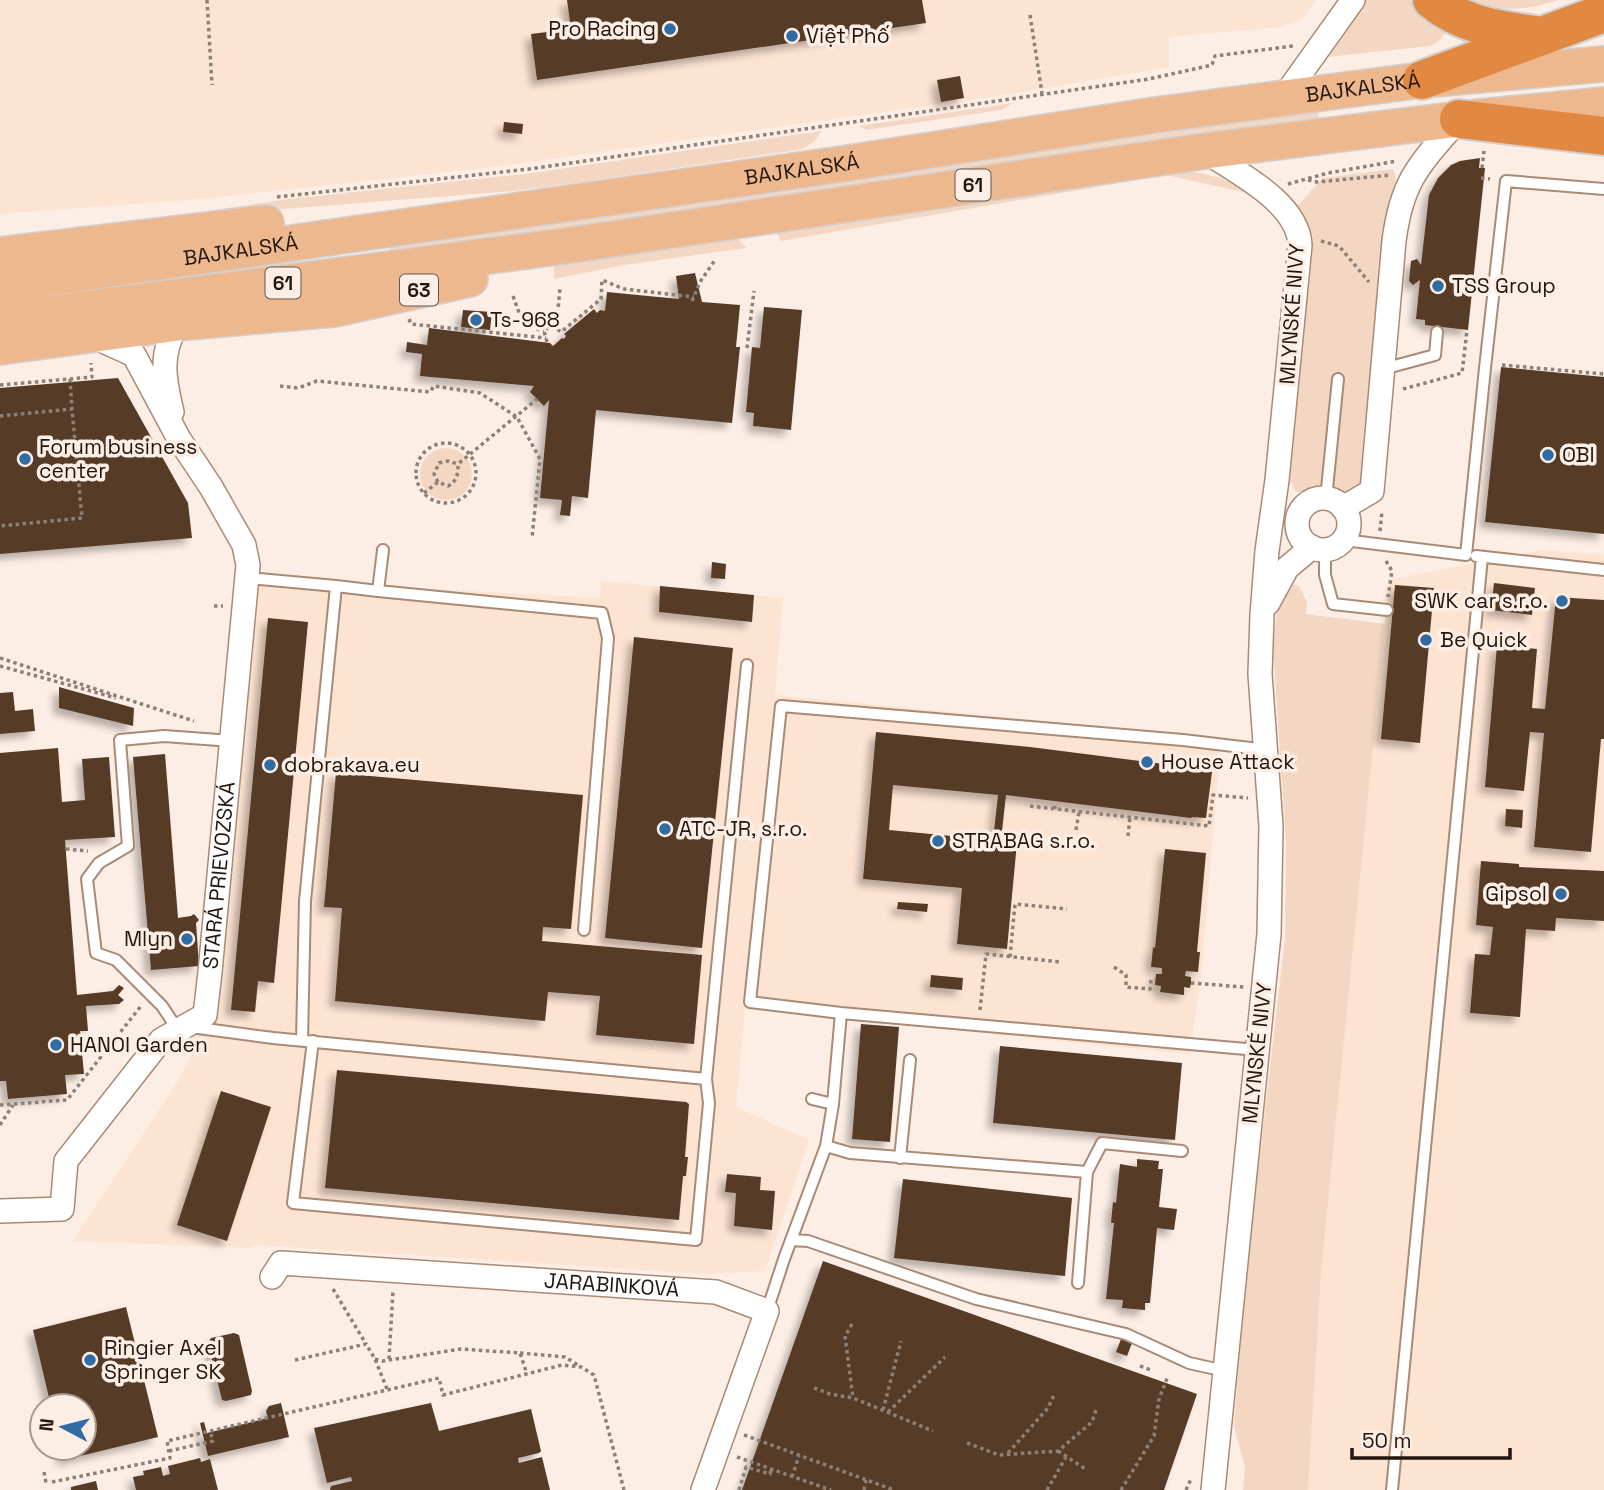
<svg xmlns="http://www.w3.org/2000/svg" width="1604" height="1490" viewBox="0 0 1604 1490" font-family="'Space Grotesk',sans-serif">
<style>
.built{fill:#fce3d2}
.green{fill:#f4d7c3}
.building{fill:#563b28;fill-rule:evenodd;filter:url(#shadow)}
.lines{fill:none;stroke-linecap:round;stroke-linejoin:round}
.service-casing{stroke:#aa8a74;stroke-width:14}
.minor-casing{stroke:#aa8a74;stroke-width:26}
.primary-casing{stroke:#d3d0cf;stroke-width:38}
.motorway-casing{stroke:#d3d0cf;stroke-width:42}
.path{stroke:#8d8077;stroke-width:3.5;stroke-dasharray:3.5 3.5;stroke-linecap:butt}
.service{stroke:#fff;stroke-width:10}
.minor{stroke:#fff;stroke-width:23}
.primary{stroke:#edb88e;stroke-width:35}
.motorway{stroke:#e18943;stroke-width:38}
.poi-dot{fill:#2f6ca3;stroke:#fceee5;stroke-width:2.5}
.labels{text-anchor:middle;stroke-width:7;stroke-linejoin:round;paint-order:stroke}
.shield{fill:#fceee5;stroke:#63574e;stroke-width:2}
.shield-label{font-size:19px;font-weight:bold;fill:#22160e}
.poi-label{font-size:21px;fill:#22160e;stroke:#fceee5;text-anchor:start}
.street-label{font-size:21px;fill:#22160e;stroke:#fceee5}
</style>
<defs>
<filter id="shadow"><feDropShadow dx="-6" dy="6" stdDeviation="3.5" flood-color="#0004"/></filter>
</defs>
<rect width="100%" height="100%" fill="#fceee5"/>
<path class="built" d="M0 0H1317L1302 19 1281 27 1169 37V67L1017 93 494 167 200 199 0 214Z
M1542 550 1604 555V1490H1308L1321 1274 1389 580Z
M239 574 356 585 600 598 601 581 783 598 775 695 1221 738 1201 977 1190 1054 745 1009 736 1107 809 1140 765 1271 707 1274 255 1245 250 1248 73 1241 178 1081 193 1052Z"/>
<path class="green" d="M1364 0H1418L1451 25 1439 41 1430 46 1327 57 1328 51Z
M1466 0H1559C1523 11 1501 12 1466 0Z
M1013 103 1001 110 867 130 859 126Z
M1319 110 1318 123 391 256 389 247Z
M821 131 816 140 803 149 576 183 513 191 207 215V211L289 199 525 174Z
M1393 169 1396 179 1390 212 1363 486 1345 494 1321 489 1296 492 1290 481 1311 252 1308 231 1297 206 1323 178Z
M1185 170 1221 178 1253 194 1166 175 781 241 774 228Z
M734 234 746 248 624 265 554 279V267L564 258Z
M420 474a26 26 0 1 1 52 0a26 26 0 1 1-52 0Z
M1293 584 1299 586 1307 602 1306 614 1385 624 1321 1274 1308 1490H1243L1245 1467 1234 1427 1243 1299 1285 938 1286 842 1273 646 1278 602Z"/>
<path class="building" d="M567 0H922L926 23 537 80 531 34 571 29Z
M960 76 964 98 941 102 937 80Z
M504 122 523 124 522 134 503 132Z
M1480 158 1479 168H1485L1468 330 1425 325V320L1416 319 1420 280 1413 285 1409 281 1411 261 1417 259 1421 265 1429 195 1438 178 1451 165 1460 161Z
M695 273 702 302 740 305 736 347H740L732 423 596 410 588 498 572 496 570 516 560 515 562 500 540 498 549 400 544 406 530 392 534 386 420 376 422 354 406 352 407 342 427 345 429 328 550 343 553 346 562 338 564 339 566 336 564 334 594 309 597 313 600 310 605 311 607 292 679 299 676 276Z
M764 307 802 310 791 430 753 426 754 413 746 412 752 347 760 348Z
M463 310 492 312 490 330 461 327Z
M1501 367 1604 377V534L1485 522Z
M118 378 188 503 192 538 0 554V388Z
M712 562 726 564 725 579 711 578Z
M1494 583 1535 588 1532 615 1491 610Z
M1395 585 1434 588 1420 743 1381 739Z
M660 586 754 595 752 622 659 612Z
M1556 597 1604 600V739H1601L1591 852 1534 847 1544 733 1530 732 1524 791 1485 787 1497 645 1537 649 1532 708 1545 709Z
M268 618 308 622 274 983 258 981 255 1012 231 1010Z
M634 637 733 648 702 948 605 938Z
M59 687 134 708 133 726 59 708Z
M13 692 15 711 33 709 35 731 0 734V693Z
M876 732 1030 747 1203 769 1202 771 1212 772 1206 818 1192 817 1191 818 1006 795 1001 840 1017 842 1007 949 957 944 962 888 863 879ZM893 785 998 795 993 840 889 830Z
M58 748 62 802 85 800 82 759 109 757 115 837 65 840 77 995 113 991 119 985 124 988 118 995 124 1000 119 1004 86 1006 88 1031H80L84 1074 65 1075 67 1094 8 1099 6 1081H0V753Z
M165 754 178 918 191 916 194 914 199 920 196 923 199 966 151 970 133 757Z
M336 773 583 795 571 929 543 927 542 941 702 955 694 1044 596 1035 600 996 548 992 545 1021 335 1001 342 908 324 907Z
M1506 809 1523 810 1522 828 1505 826Z
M1165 849 1206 853 1197 952H1200L1198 972 1186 971 1185 976 1191 977V983L1190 988 1184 987V995L1160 992 1161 986 1155 985 1156 974H1162V968L1151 967 1153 947 1155 948Z
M1481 861 1519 864V867L1604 871V921L1556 918 1555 931 1526 929 1520 1017 1470 1013 1475 954 1490 955 1493 927 1476 925Z
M898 902 928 904 927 912 897 909Z
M931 975 963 978 962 990 930 987Z
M861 1024 899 1027 890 1142 852 1139Z
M1000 1046 1182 1063 1175 1140 993 1123Z
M337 1070 686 1102 689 1104 685 1157H688L686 1176H683L679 1220 325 1188Z
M221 1091 271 1107 227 1241 177 1225Z
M1137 1159 1159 1161 1158 1169H1163L1159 1207 1177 1209 1174 1230 1157 1228 1150 1303H1145V1310L1122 1308 1123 1300 1106 1299 1114 1223H1111L1113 1202 1116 1203 1120 1164 1137 1167Z
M727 1174 761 1177 760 1190 775 1191 772 1230 734 1226 736 1193 725 1192Z
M903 1179 1072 1198 1065 1276 894 1258Z
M823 1261 1197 1394 1164 1490H742Z
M126 1307 158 1437 64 1460 61 1448H84V1406H51L33 1330Z
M234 1333 239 1335 252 1391 251 1395 226 1401 222 1400 208 1343 211 1338Z
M1121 1339 1132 1343 1127 1356 1116 1352Z
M281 1403 289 1437 208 1456 200 1423 204 1422 207 1433 268 1418 266 1411 269 1406Z
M431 1403 439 1431 531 1409 541 1451 539 1453 518 1458 519 1463 542 1457 550 1490H330L331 1486 352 1481 351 1477 327 1483 314 1428Z
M200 1458 201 1462 210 1459 218 1490H136L133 1477 144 1475 143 1471 161 1467 163 1476 170 1474 168 1466Z
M96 1481 98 1490H71V1487Z"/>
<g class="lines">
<defs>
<path id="service" d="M1383 369 1435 355 1437 332
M1326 499 1338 379
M1344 540 1466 555 1485 368 1506 181 1604 189
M1325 550V575L1333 604 1387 610
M1476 556 1604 570
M248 578 336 586 305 901 302 1040
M336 586 378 591 383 550
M378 591 602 613 608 638 584 930
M191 1027 273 1038 706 1079
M178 1030 162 1006 116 960 96 953 87 879 99 863 128 846 120 740 164 736 232 741
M313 1041 293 1203 696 1240 709 1103 706 1079 747 665
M1257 1050 841 1013 750 1002 781 706 1183 740 1267 750
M812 1099 833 1104
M826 1146 850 1153 1087 1172 1102 1143 1182 1151
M900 1158 910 1060
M791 1240 808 1241 976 1299 1126 1334 1189 1363 1225 1371
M1078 1283 1087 1172
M767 1311 784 1259 826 1146 833 1104 841 1013
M1392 1490 1482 557"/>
<g id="minor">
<path d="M1283 98 1353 0"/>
<path d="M1205 151C1237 173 1298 202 1300 245L1277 480 1267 551 1262 615 1260 674 1271 826 1269 934 1213 1490"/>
<path d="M172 412C164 379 159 353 178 323"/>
<circle cx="1323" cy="524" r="26"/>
<path d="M1343 508 1372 491 1394 241C1402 179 1420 164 1459 119"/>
<path d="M1268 603 1287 568 1312 547"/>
<path id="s1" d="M0 1211 62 1209 66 1161 161 1040 205 1015 210 972 248 565 244 545 211 487 179 439 134 355 94 337"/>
<path id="s2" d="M272 1277 281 1263 716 1292 767 1311 703 1490"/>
</g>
<g id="primary">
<path d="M0 255 266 223"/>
<path id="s3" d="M0 285 842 164 1155 115 1422 80 1604 64"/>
<path d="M0 320 565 246 1205 151 1459 119 1604 105"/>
<path d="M0 347 178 323 335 309 470 279"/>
</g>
<path id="motorway" d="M1432 0C1462 25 1498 30 1536 35
M1422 80 1604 13
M1459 119 1604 136"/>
</defs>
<use href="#service" class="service-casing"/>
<use href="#minor" class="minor-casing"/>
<use href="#primary" class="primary-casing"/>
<use href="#motorway" class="motorway-casing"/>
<path class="path" d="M207 0 212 85
M1030 15 1042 93
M1482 168 1484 151
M1481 178 1490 179
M1308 180 1317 182 1391 175
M1288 184 1328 173 1397 161
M277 197 529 169 1149 79 1212 65 1215 56 1293 46
M1321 241 1339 246 1369 282
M513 296C520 316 522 325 544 331
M692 301 700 282 715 260
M409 319 411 324 546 338
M552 325 561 332 601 299 602 280 624 289 694 297
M547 342 544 331 557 321 560 288
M747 348 754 291
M1502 365 1604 374
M70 379 72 409
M0 385 92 377 91 363
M280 386 298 388 317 381 430 392 434 386 480 393 517 417 540 459 532 538
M1403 389 1462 373 1467 330
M0 416 72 409 82 518 0 526
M416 473a30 30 0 1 1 60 0a30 30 0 1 1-60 0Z
M438 482 434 474 439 463 448 461 458 464
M424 493 438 482 448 486C457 481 458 475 458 464L537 399
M1380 531 1382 511
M1386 561 1392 571 1388 597
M214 606H223
M0 658 194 721
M0 666 116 698
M1030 806 1209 826 1213 795 1248 798
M1055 809V802
M1076 830 1079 812
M1128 836 1130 817
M66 849 88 851
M1010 957 1015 904 1067 909
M1114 967 1126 975V987L1150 989 1151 980H1155
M1191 983 1244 987
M980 1010 986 954 1061 962
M81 1041 88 1040 101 1058
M0 1105 67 1100 141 1006
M0 1125 13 1105
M333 1289 366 1344
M852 1324 845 1336 853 1398
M520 1353 565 1357 578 1365
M375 1359 383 1361 461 1349 520 1353 527 1374
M389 1359 393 1291
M295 1360 366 1344 375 1359 387 1389
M1140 1366 1151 1370
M814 1388 830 1394 853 1398 933 1431
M883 1410 901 1341
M888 1412 945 1357
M744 1435 894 1490
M967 1443 999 1455 1058 1451 1092 1422 1096 1410
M169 1451 213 1441 210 1431
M1058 1451 1087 1470
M1008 1453 1048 1408 1054 1395
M737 1457 831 1490
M44 1472 46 1483
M792 1477 799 1456
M52 1482 170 1458 167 1441 439 1378 443 1395 562 1365 581 1367 594 1375 624 1490
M739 1490 746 1467 770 1474 771 1470
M864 1490 866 1480
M1047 1490 1066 1457
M1121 1490 1154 1436 1159 1399 1168 1376
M1186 1490 1191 1479"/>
<use href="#service" class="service"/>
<use href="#minor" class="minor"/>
<use href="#primary" class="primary"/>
<use href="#motorway" class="motorway"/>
</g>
<g class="poi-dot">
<circle cx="670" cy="29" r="7"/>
<circle cx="792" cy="36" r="7"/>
<circle cx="1438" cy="286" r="7"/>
<circle cx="476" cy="320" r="7"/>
<circle cx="1548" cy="455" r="7"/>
<circle cx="25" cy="459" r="7"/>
<circle cx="1562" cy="601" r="7"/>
<circle cx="1426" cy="640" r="7"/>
<circle cx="1147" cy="762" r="7"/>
<circle cx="270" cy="765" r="7"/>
<circle cx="665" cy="829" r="7"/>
<circle cx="938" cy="841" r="7"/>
<circle cx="1561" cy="894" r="7"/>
<circle cx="187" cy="939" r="7"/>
<circle cx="56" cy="1045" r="7"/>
<circle cx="90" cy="1360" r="7"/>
</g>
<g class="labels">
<g class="shield">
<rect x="955.5" y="169.5" width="35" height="31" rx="5"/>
<rect x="265.5" y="267.5" width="35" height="31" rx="5"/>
<rect x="400" y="274.5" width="38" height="31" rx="5"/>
</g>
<g class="shield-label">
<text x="973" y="192">61</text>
<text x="283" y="290">61</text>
<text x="419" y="297">63</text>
</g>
<g class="poi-label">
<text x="656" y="36" text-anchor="end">Pro Racing</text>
<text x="806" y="43">Việt Phố</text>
<text x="1452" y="293">TSS Group</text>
<text x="490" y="327">Ts-968</text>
<text x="39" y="454">Forum business<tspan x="39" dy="24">center</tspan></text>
<text x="1562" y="462">OBI</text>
<text x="1548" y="608" text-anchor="end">SWK car s.r.o.</text>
<text x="1440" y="647">Be Quick</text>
<text x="1161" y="769">House Attack</text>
<text x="284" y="772">dobrakava.eu</text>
<text x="679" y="836">ATC-JR, s.r.o.</text>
<text x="952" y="848">STRABAG s.r.o.</text>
<text x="1547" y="901" text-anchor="end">Gipsol</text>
<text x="173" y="946" text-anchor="end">Mlyn</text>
<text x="70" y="1052">HANOI Garden</text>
<text x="104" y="1355">Ringier Axel<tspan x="104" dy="24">Springer SK</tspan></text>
</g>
<g class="street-label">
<text dy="7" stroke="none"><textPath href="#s3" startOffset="1377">BAJKALSKÁ</textPath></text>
<text dy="7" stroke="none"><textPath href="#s3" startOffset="810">BAJKALSKÁ</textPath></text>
<text dy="7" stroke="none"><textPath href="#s3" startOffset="243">BAJKALSKÁ</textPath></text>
<text transform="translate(1292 314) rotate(-86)" y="7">MLYNSKÉ NIVY</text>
<text dy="7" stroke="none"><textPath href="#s1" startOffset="455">STARÁ PRIEVOZSKÁ</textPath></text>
<text transform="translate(1257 1053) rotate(-84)" y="7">MLYNSKÉ NIVY</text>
<text dy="7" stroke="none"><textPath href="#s2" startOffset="348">JARABINKOVÁ</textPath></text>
</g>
</g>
<g transform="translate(63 1427) rotate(277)"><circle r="33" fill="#fceee5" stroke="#a5988f" stroke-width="2"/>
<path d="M0-5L12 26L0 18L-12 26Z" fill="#2f6ca3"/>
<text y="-10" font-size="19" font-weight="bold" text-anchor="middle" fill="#22160e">N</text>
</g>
<path d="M1352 1448v10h158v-10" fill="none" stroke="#22160e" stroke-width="3.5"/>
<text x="1362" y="1448" font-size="21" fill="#22160e" stroke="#fceee5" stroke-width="5" paint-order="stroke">50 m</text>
</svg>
